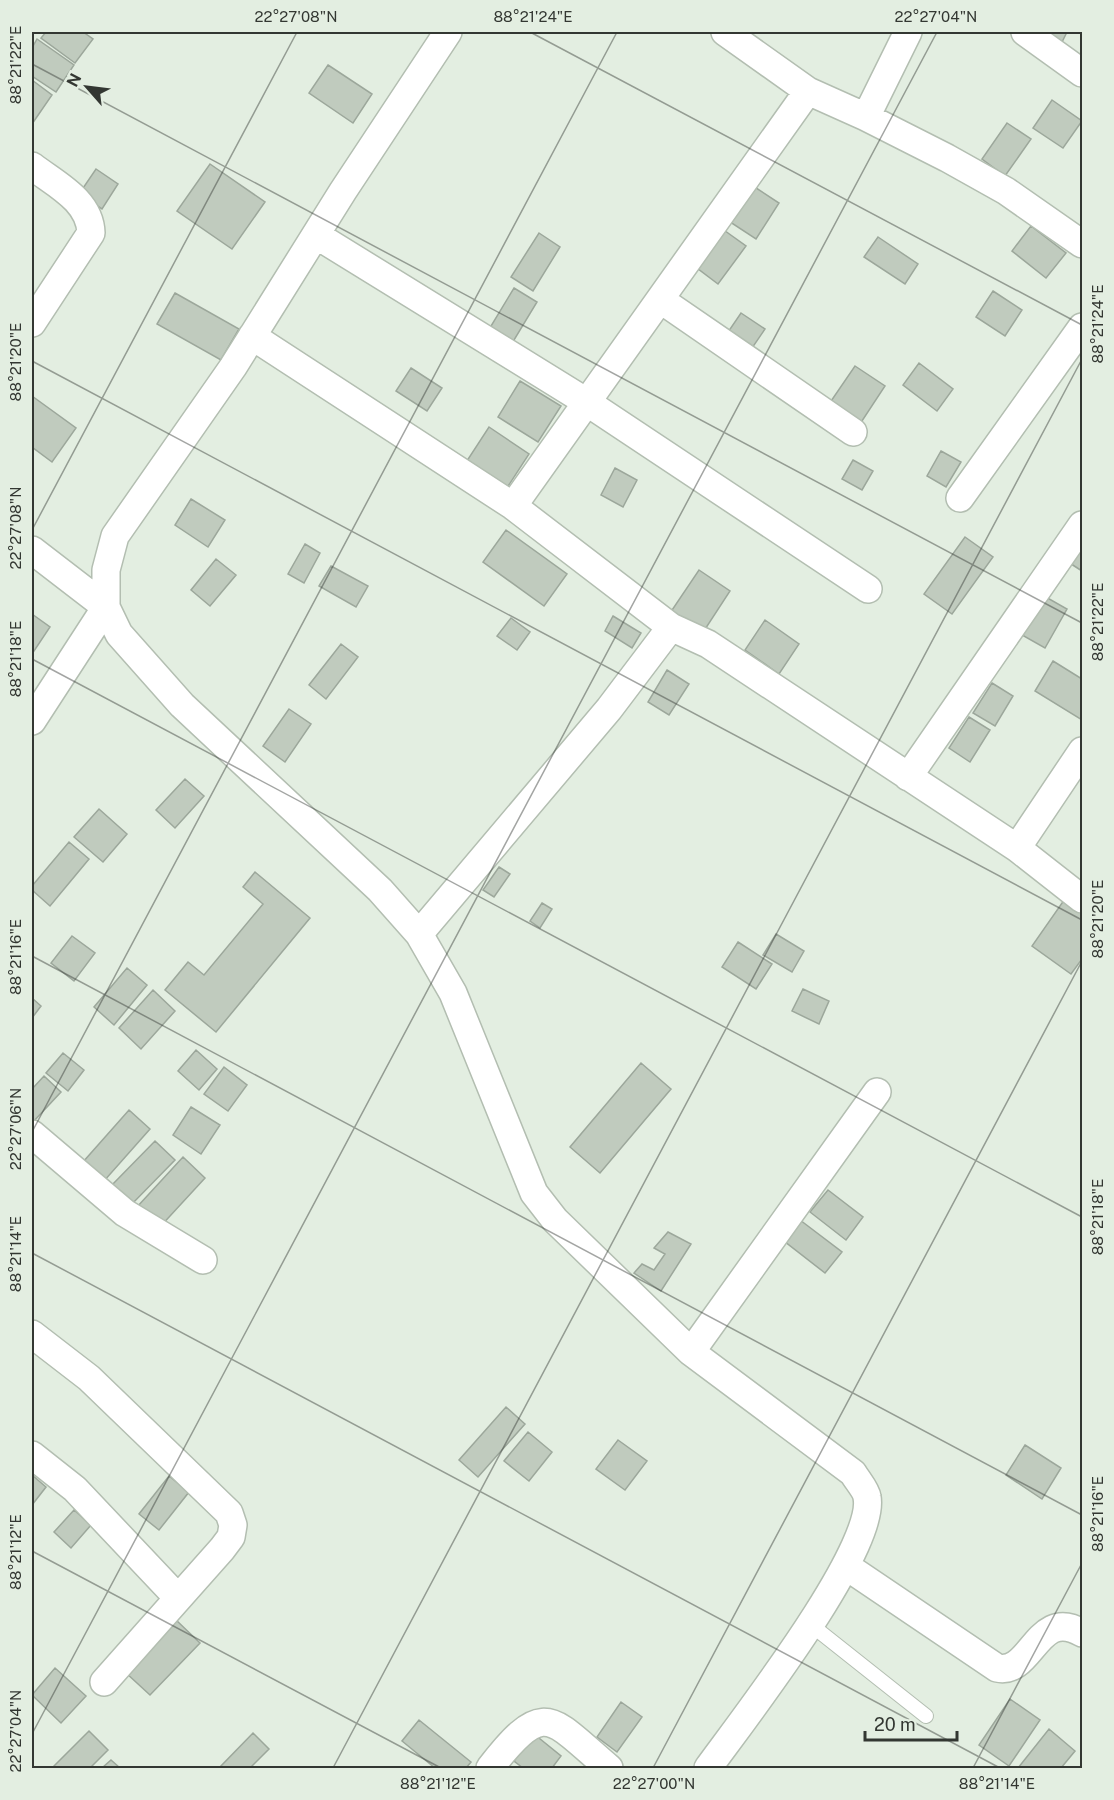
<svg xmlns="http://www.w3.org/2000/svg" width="1114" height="1800" viewBox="0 0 1114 1800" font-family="'Public Sans',sans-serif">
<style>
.building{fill:#c0cbbe;stroke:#9ca79b;stroke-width:1.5}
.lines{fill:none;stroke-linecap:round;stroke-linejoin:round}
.lane-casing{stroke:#b3beb1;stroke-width:16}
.street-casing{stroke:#b3beb1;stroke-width:30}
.lane{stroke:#fff;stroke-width:14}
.street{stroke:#fff;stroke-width:27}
.ticks{fill:none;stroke:#333732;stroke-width:1.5;stroke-opacity:0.45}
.neatline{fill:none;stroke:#333732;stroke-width:2}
.ticks-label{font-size:15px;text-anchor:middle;fill:#333732}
</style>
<rect width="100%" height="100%" fill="#e3eee1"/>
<path class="building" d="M46 32H83L93 39 75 63 41 38Z
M1037 32H1067L1061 44Z
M37 39 74 65 56 92 32 76V48Z
M328 65 372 94 353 123 309 93Z
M32 80 52 95 32 124Z
M1052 100 1082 121 1063 148 1033 128Z
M1007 123 1031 139 1005 176 982 159Z
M210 164 265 202 232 249 177 211Z
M96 169 118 184 102 209 79 194Z
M747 182 779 203 756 239 724 218Z
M1031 226 1066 253 1046 278 1012 251Z
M721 228 746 246 718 284 693 265Z
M539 233 560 247 533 291 511 277Z
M878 237 918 264 905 284 864 257Z
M514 288 537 302 511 345 488 331Z
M993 291 1022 310 1005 336 976 317Z
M175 293 239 329 221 360 157 324Z
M741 313 765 329 750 351 726 335Z
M919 363 953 389 937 411 903 385Z
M855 366 885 386 860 424 829 404Z
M411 368 442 388 427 411 396 391Z
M520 381 561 406 538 442 498 417Z
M32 396 76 428 52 462 32 447Z
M489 427 529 454 501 497 461 470Z
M941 451 961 462 946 487 927 476Z
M853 460 873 471 862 490 842 479Z
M615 468 637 480 623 507 601 495Z
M191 499 225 520 208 547 175 525Z
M506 530 567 574 544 606 483 562Z
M965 537 993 557 952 614 924 594Z
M1082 541V571L1065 560Z
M305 544 320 553 304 583 288 574Z
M216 559 236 575 210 606 191 590Z
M331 566 368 586 356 607 319 586Z
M699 570 730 591 700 637 668 616Z
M1044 596 1067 609 1045 648 1022 635Z
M32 614 50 627 32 654Z
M613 616 641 633 632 648 605 631Z
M511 618 530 632 517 650 497 636Z
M765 620 799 644 779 674 745 650Z
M341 644 358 657 326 699 309 685Z
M1053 661 1082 679V720L1035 691Z
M667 670 689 684 669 715 648 702Z
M992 683 1013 696 995 726 973 713Z
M289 709 311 724 285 762 263 746Z
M969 717 990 730 970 762 949 748Z
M185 779 204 796 175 828 156 810Z
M99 809 127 834 103 862 74 837Z
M69 842 89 859 50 906 32 890V886Z
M499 867 510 874 494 897 483 890Z
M255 872 310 918 216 1032 165 990 188 962 204 975 263 904 243 887Z
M1069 893 1082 903V959L1071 974 1032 946Z
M542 903 552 909 540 928 530 921Z
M776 934 804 951 792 972 763 955Z
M72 936 95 953 74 981 51 963Z
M738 942 772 964 756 989 722 967Z
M127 968 147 985 114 1025 94 1007Z
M803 989 829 1001 819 1024 792 1011Z
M153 990 175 1011 141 1049 119 1028Z
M32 998 41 1006 32 1018Z
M196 1050 217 1069 199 1090 178 1071Z
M63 1053 84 1070 68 1091 46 1073Z
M641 1063 671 1089 600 1173 570 1147Z
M224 1067 247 1085 228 1111 204 1094Z
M44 1076 61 1092 32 1123V1089Z
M191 1107 220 1125 201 1154 173 1135Z
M129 1110 150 1129 104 1181 83 1162Z
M155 1141 175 1160 131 1205 111 1186Z
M183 1157 205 1178 159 1228 137 1207Z
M828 1190 863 1217 846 1240 810 1212Z
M800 1220 842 1252 825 1273 784 1241Z
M668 1232 691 1244 661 1291 634 1273 642 1264 654 1270 665 1254 654 1248Z
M506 1407 525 1424 478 1477 459 1460Z
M528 1432 552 1452 529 1481 504 1461Z
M618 1440 647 1461 625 1490 596 1469Z
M1025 1445 1061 1468 1042 1499 1006 1475Z
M32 1475 46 1487 32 1505Z
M169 1476 189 1492 159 1530 139 1514Z
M74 1510 91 1525 71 1548 54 1532Z
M175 1619 200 1643 150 1695 125 1672Z
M55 1668 86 1696 61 1723 32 1695Z
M1010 1699 1040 1720 1009 1766 979 1745Z
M621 1702 642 1717 617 1752 597 1737Z
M419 1720 471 1762 466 1768H435L402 1741Z
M1049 1729 1075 1751 1061 1768H1018Z
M89 1731 108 1750 90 1768H52Z
M253 1733 269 1749 250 1768H224L221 1766Z
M534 1734 561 1756 552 1768H523L514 1761Z
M111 1760 120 1768H102Z"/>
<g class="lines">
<defs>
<path id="lane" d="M810 1624 926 1716"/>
<path id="street" d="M448 32 343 191 233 367 115 536 106 570V607L119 634 182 705 380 890 419 934 453 993 534 1193 555 1220 691 1352 853 1473C857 1480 866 1490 867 1497 877 1548 742 1721 708 1768
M725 32 808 91 866 117 947 158 1006 191 1082 244
M1025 32 1082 73
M866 117 908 32
M32 166C55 184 90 200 91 233L32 323
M316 235 585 401 868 589
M661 300 853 432
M252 336 513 506 671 627 708 644 1017 848 1082 899
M960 498 1082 327
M513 506 808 91
M32 550 106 607 32 721
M908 777 1082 525
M1017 848 1082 751
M419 934 609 709 671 627
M32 1134 125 1213 203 1260
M32 1334 89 1378 229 1513 233 1525 231 1537 222 1549 104 1682
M691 1352 877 1092
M32 1455 75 1489 178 1598
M846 1566 997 1668C1032 1676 1037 1606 1082 1633
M490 1768C545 1697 550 1718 609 1768"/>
</defs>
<use href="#lane" class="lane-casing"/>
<use href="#street" class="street-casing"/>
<use href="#lane" class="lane"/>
<use href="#street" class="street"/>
</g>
<path class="ticks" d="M530 32 1082 325M32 64 1082 623M32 361 1082 920M32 530 297 32M32 659 1082 1217M32 956 1082 1515M32 1132 617 32M32 1253 1000 1768M32 1551 441 1768M32 1734 937 32M333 1768 1082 359M653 1768 1082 961M973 1768 1082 1563"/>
<rect width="1114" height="1800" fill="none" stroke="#e3eee1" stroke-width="66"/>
<g transform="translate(87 87) rotate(298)" stroke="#e3eee1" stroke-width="4.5" paint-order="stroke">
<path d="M0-4.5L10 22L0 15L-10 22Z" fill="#333732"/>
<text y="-9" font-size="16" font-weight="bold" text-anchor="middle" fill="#333732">N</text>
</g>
<path d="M865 1731v9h92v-9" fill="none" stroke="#333732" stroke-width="3"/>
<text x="874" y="1731" font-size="18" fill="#333732" stroke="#e3eee1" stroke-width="4.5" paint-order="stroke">20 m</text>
<rect x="33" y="33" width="1048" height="1734" class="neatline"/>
<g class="ticks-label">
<text x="296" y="22">22°27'08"N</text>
<text x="533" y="22">88°21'24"E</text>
<text x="936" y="22">22°27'04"N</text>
<text transform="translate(16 65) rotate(-90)" y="5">88°21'22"E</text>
<text transform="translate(1098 324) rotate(-90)" y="5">88°21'24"E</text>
<text transform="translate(16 362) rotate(-90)" y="5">88°21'20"E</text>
<text transform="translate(16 528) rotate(-90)" y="5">22°27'08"N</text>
<text transform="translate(1098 622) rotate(-90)" y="5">88°21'22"E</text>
<text transform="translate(16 659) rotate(-90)" y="5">88°21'18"E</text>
<text transform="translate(1098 919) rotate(-90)" y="5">88°21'20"E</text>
<text transform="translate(16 957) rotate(-90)" y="5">88°21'16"E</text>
<text transform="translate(16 1129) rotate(-90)" y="5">22°27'06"N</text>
<text transform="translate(1098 1217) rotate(-90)" y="5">88°21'18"E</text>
<text transform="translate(16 1254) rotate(-90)" y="5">88°21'14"E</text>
<text transform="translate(1098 1514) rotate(-90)" y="5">88°21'16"E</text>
<text transform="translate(16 1552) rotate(-90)" y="5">88°21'12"E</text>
<text transform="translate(16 1731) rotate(-90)" y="5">22°27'04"N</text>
<text x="438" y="1789">88°21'12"E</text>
<text x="654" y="1789">22°27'00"N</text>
<text x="997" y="1789">88°21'14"E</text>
</g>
</svg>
